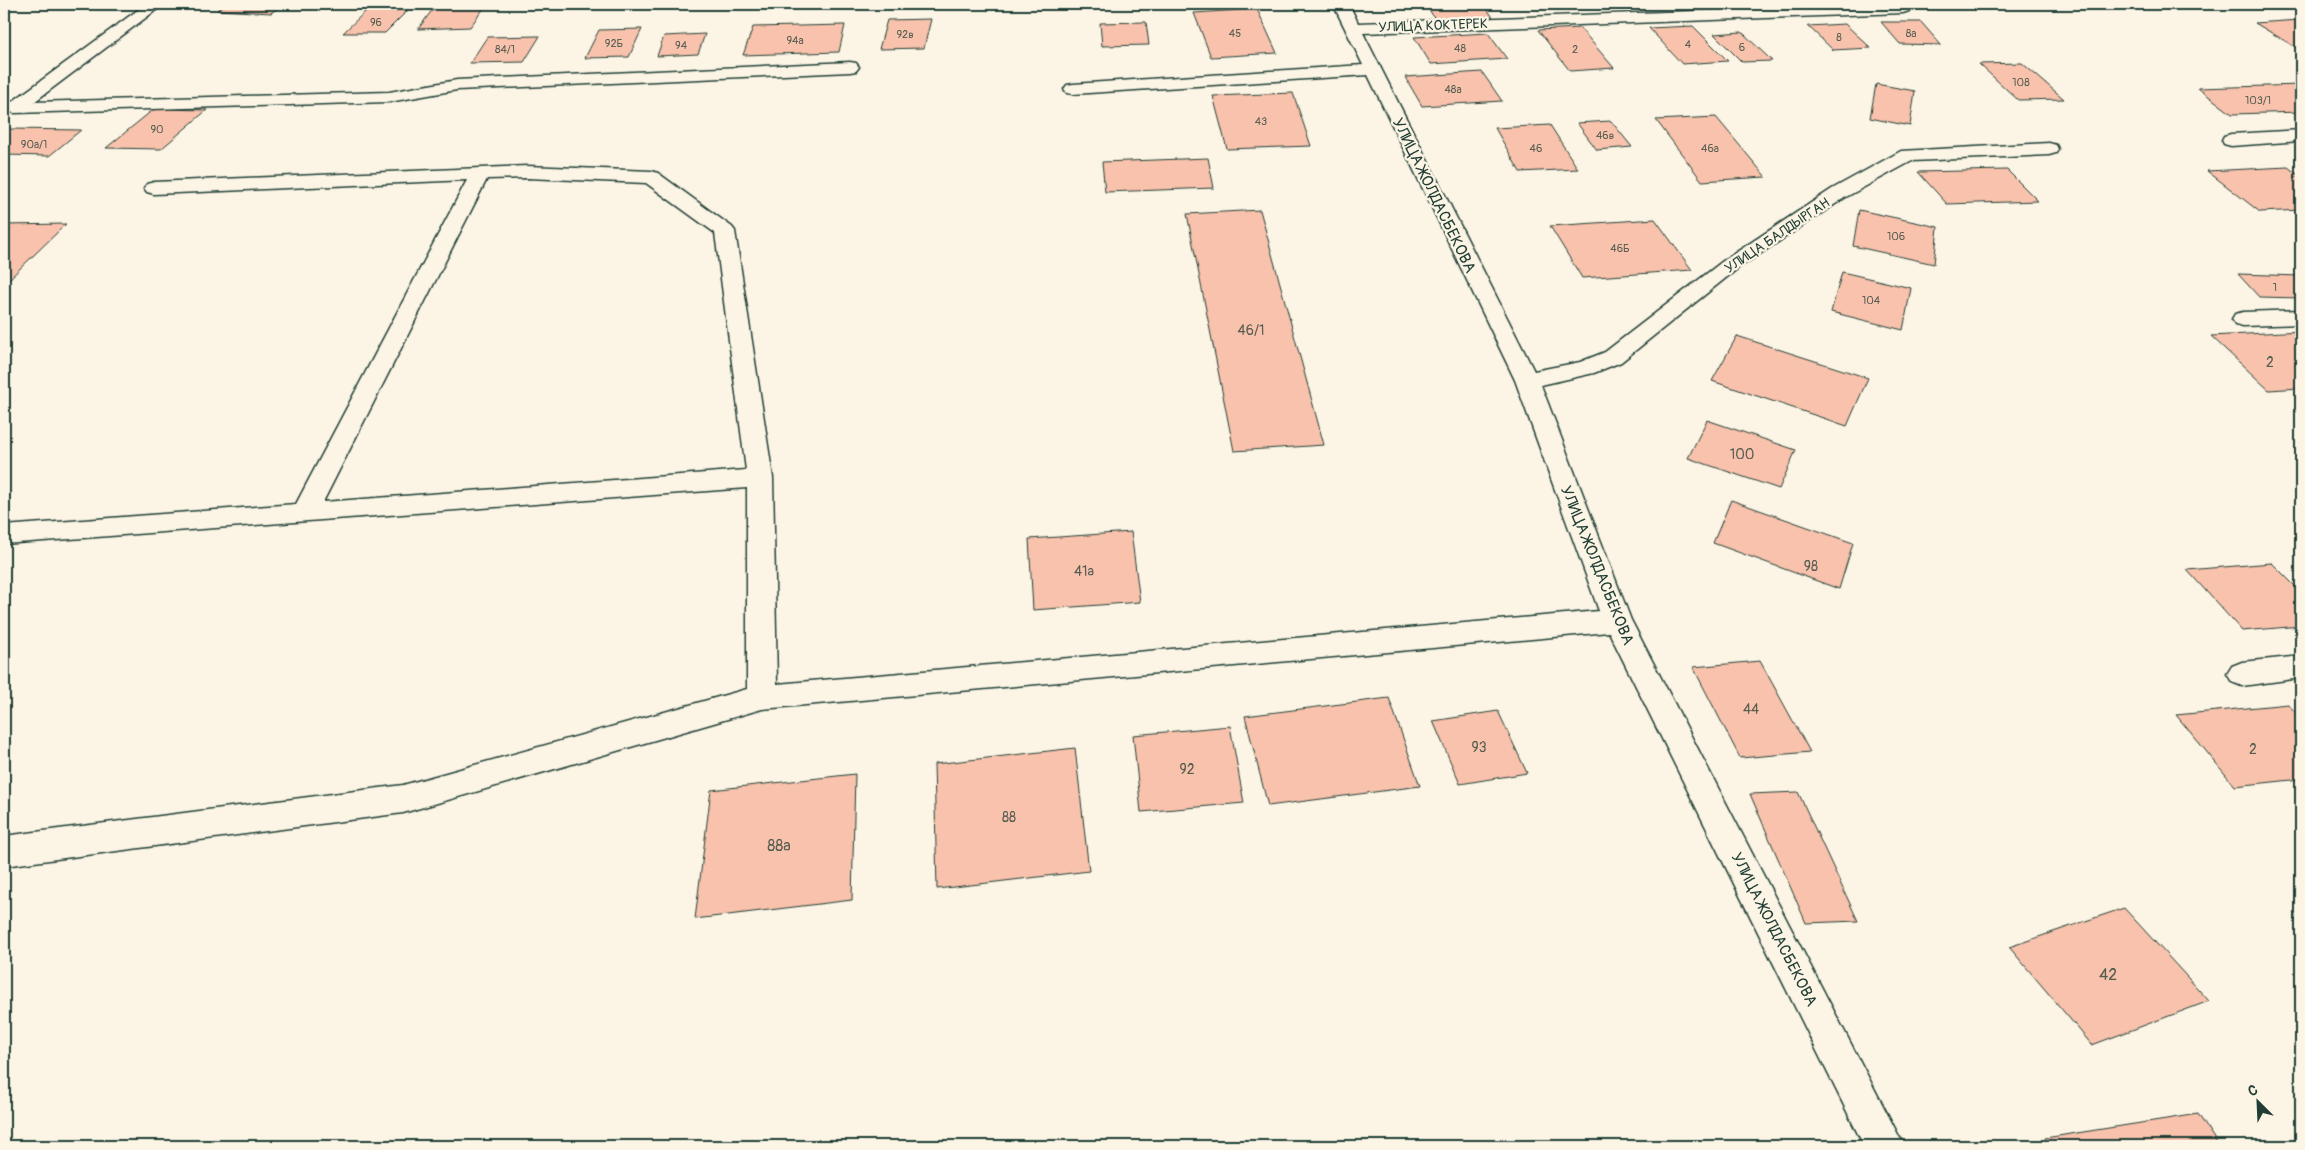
<svg xmlns="http://www.w3.org/2000/svg" width="2305" height="1150" viewBox="0 0 2305 1150" font-family="Pangolin,sans-serif">
<style>
.building{fill:#f9c2ac;stroke:#1f3d34}
.lines{fill:none;stroke-linecap:round;stroke-linejoin:round}
.minor-casing{stroke:#1f3d34;stroke-width:3}
.minor{fill:#fcf5e5;fill-rule:evenodd}
.labels{text-anchor:middle;stroke-width:4.5;stroke-linejoin:round;paint-order:stroke}
.far-number-label{font-size:11px;fill:#565e52}
.far-street-label{font-size:14px;fill:#1f3d34;stroke:#fcf5e5}
.number-label{font-size:14px;fill:#565e52}
.street-label{font-size:16px;fill:#1f3d34;stroke:#fcf5e5}
.near-number-label{font-size:16px;fill:#565e52}
</style>
<rect width="100%" height="100%" fill="#fcf5e5"/>
<filter id="ink" filterUnits="userSpaceOnUse"><feTurbulence type="fractalNoise" baseFrequency=".02" numOctaves="2"/><feDisplacementMap in="SourceGraphic" scale="10" xChannelSelector="R" yChannelSelector="G"/><feConvolveMatrix kernelMatrix="1 2 1 2 8 2 1 2 1" color-interpolation-filters="sRGB"/></filter>
<g filter="url(#ink)">
<path class="building" d="M227 4H284L271 13 217 10Z
M487 4 470 27 418 29 436 5Z
M1425 4H1483L1493 17 1436 20Z
M1558 4H1592L1595 7 1563 9Z
M1257 9 1277 53 1211 57 1194 13Z
M367 10H408L385 33H343Z
M931 19 924 48 879 49 887 20Z
M2299 20 2301 22V47H2295L2255 23Z
M1146 22 1149 45 1102 46 1100 23Z
M1881 22H1921L1941 45 1900 44Z
M1845 24 1871 48 1833 50 1808 26Z
M845 25 839 52 743 55 753 27Z
M1693 26 1728 61 1682 64 1649 28Z
M1580 28 1614 68 1570 71 1538 30Z
M642 29 629 57 585 58 599 30Z
M1742 32 1772 61 1742 62 1714 34Z
M1488 33 1507 59 1431 64 1414 37Z
M705 34 698 54 657 56 664 36Z
M540 36 524 62 470 63 487 37Z
M2022 63 2064 99 2018 100 1979 64Z
M1482 72 1502 101 1422 106 1405 77Z
M1876 84 1915 91 1910 126 1870 118Z
M2301 85V112L2232 114 2198 88Z
M1293 93 1311 146 1227 149 1213 96Z
M154 109 207 110 161 149 106 148Z
M1716 117 1766 177 1702 181 1656 120Z
M1611 121 1632 147 1597 150 1577 123Z
M1550 125 1578 169 1520 172 1495 128Z
M10 129 81 130 49 156 4 155V133Z
M1208 158 1214 188 1105 192 1102 162Z
M2288 167 2301 177V210L2260 212 2207 171Z
M2007 170 2038 201 1947 204 1918 172Z
M1260 210 1324 445 1234 451 1187 214Z
M1859 210 1938 227 1934 264 1853 246Z
M1655 219 1692 270 1582 278 1550 226Z
M66 224 4 284V225Z
M1842 272 1911 288 1903 330 1831 312Z
M2238 274 2301 276V298L2259 297Z
M2301 331V388L2269 390 2211 336Z
M1737 336 1868 378 1847 426 1712 381Z
M1707 420 1796 450 1779 489 1688 458Z
M1731 500 1853 543 1839 589 1713 543Z
M1131 532 1140 602 1033 610 1029 539Z
M2272 563 2301 592V626L2242 631 2187 570Z
M1760 661 1810 752 1740 758 1693 667Z
M1389 698 1420 786 1268 806 1245 716Z
M2288 704 2301 719V779L2235 786 2176 715Z
M1498 711 1527 773 1460 784 1433 721Z
M1230 726 1244 803 1141 812 1133 735Z
M1075 748 1089 871 937 889 934 764Z
M855 774 852 900 695 919 711 790Z
M1798 792 1858 921 1806 923 1750 794Z
M2124 908 2209 1001 2092 1045 2009 947Z
M2198 1114 2219 1146H2049L2045 1138Z"/>
<g class="lines">
<defs>
<path id="minor" d="M146 4H164L34 102 389 92 457 80 850 62 856 63 859 67 856 71 850 72 457 90 389 102 15 113 9 112 6 108 9 104Z
M1333 4H1349L1358 23 1888 4H1905L1911 8 1909 11 1903 13 1363 33 1534 371 1580 362 1605 352 1723 261 1832 189 1901 151 2049 143 2056 145 2058 149 2056 153 2049 155 1912 161 1846 197 1737 269 1621 362 1594 373 1541 385 1631 620 1904 1146H1864L1609 632 762 709 403 813 4 866V836L403 785 747 689V488L4 544V526L296 504 467 180 154 194 147 192 144 188 147 184 154 182 527 166 651 171 658 173 732 227 735 231 773 478 777 684 1599 611 1515 380 1368 75 1073 94 1067 93 1064 89 1067 85 1073 84 1363 65ZM527 178 646 183 715 233 746 470 323 502 487 179Z
M2301 130V141L2231 146 2224 144 2222 140 2224 136 2231 134Z
M2301 310V324L2243 326 2235 324 2232 319 2235 314 2243 312Z
M2301 656V678L2242 686 2232 682 2227 674 2232 666 2242 662Z"/>
</defs>
<use href="#minor" class="minor-casing"/>
<use href="#minor" class="minor"/>
</g>
</g>
<g class="labels">
<g class="far-number-label">
<text x="376" y="26">96</text>
<text x="1235" y="37">45</text>
<text x="1911" y="37">8а</text>
<text x="905" y="38">92в</text>
<text x="1839" y="41">8</text>
<text x="795" y="44">94а</text>
<text x="614" y="47">92Б</text>
<text x="1688" y="48">4</text>
<text x="681" y="49">94</text>
<text x="1742" y="51">6</text>
<text x="1460" y="52">48</text>
<text x="505" y="53">84/1</text>
<text x="1575" y="53">2</text>
<text x="2021" y="86">108</text>
<text x="1453" y="93">48а</text>
<text x="2258" y="104">103/1</text>
<text x="1261" y="125">43</text>
<text x="157" y="133">90</text>
<text x="1605" y="139">46в</text>
<text x="34" y="148">90а/1</text>
<text x="1536" y="152">46</text>
<text x="1710" y="152">46а</text>
<text x="1896" y="240">106</text>
<text x="1620" y="252">46Б</text>
<text x="2275" y="291">1</text>
<text x="1871" y="304">104</text>
</g>
<g class="far-street-label">
<text transform="translate(1433 25) rotate(-2)" y="5">УЛИЦА КОКТЕРЕК</text>
<text transform="translate(1777 235) rotate(-34)" y="5">УЛИЦА БАЛДЫРГАН</text>
</g>
<g class="number-label">
<text x="1251" y="335">46/1</text>
<text x="2270" y="367">2</text>
<text x="1742" y="459">100</text>
<text x="1811" y="571">98</text>
<text x="1084" y="576">41а</text>
<text x="1751" y="714">44</text>
<text x="1479" y="752">93</text>
<text x="2253" y="754">2</text>
<text x="1187" y="774">92</text>
<text x="1009" y="822">88</text>
</g>
<g class="street-label">
<text transform="translate(1435 195) rotate(64)" y="6">УЛИЦА ЖОЛДАСБЕКОВА</text>
<text transform="translate(1598 565) rotate(68)" y="6">УЛИЦА ЖОЛДАСБЕКОВА</text>
<text transform="translate(1775 929) rotate(63)" y="6">УЛИЦА ЖОЛДАСБЕКОВА</text>
</g>
<g class="near-number-label">
<text x="779" y="851">88а</text>
<text x="2108" y="980">42</text>
</g>
</g>
<rect width="2305" height="1150" fill="none" stroke="#fcf5e5" stroke-width="20"/>
<rect x="10" y="10" width="2285" height="1130" fill="none" stroke="#1f3d34" stroke-width="2" filter="url(#ink)"/>
<g transform="translate(2258 1102) rotate(336)" stroke="#fcf5e5" stroke-width="4" paint-order="stroke">
<path d="M0-4L9 19L0 12L-9 19Z" fill="#1f3d34"/>
<text y="-8" font-size="14" font-weight="bold" text-anchor="middle" fill="#1f3d34">С</text>
</g>
</svg>
